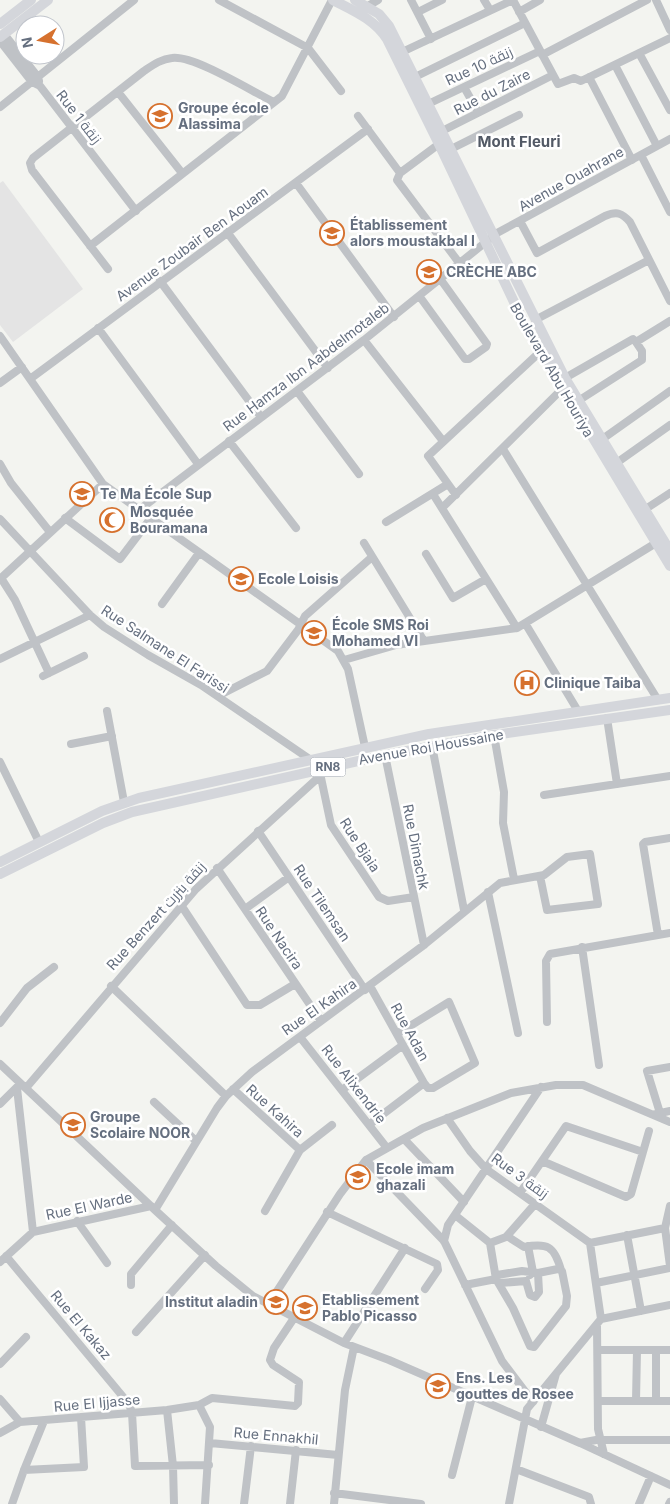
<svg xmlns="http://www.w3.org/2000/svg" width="670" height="1504" viewBox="0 0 670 1504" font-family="Inter,Cairo,sans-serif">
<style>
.built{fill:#e4e4e4}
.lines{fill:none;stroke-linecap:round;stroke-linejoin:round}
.minor{stroke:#bfc2c6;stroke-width:8}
.major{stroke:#d4d6db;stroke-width:10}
.labels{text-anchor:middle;stroke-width:5;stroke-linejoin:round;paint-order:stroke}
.shield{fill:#fff;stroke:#939aa5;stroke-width:1}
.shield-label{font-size:12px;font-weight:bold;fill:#656f7f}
.street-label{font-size:14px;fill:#656f7f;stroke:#fff}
.poi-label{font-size:14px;font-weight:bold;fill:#656f7f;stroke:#fff;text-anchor:start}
.neighbourhood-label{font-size:15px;font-weight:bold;fill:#525965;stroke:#fff}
</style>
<rect width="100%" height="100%" fill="#f3f4f0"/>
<path class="built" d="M3 181 83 289 13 342 0 325V183Z"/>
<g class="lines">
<path class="minor" d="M219 0 308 48 341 91
M411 0 431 39
M484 0 490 10
M513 0 558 84 574 78 581 81 670 38
M656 0 670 30
M363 9 378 0
M418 12 442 0
M519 12 540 0
M4 34 38 77 39 81
M0 41 32 82 40 86 136 211
M402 52 513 0
M639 53 670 110
M542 55 647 0
M615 65 657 146
M415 77 525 23
M589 77 632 160
M464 87 478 112
M118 92 182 173
M428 104 540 51
M0 107 134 0
M358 116 400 173 397 180 460 264
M442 131 553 75
M451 149 519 115
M641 155 670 212
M400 173 439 144
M296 183 394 317
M520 221 537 253 605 216C617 211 622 213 630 222L670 301
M227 232 328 368
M90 246 282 96 332 0
M108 269 32 170 30 163 33 158 144 71C153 65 161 59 172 58 194 55 251 91 274 102
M160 281 261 417
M420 297 465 359H469L486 347 487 344 441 280
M535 320 649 260
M98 328 198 464
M0 336 103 484 338 651 348 669 365 747
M364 340 443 441
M565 378 633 339 636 342 670 321
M30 379 368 129
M0 383 22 367
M297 391 359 474
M578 401 642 360V351L636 342
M601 440 670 391
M229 441 296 528
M503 449 658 700
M0 464 11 483 50 532
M615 464 670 425
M433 494 517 628
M456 495 428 456 541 351
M442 508 562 389
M139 510 364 340 497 233 670 139
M644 510 670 493
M65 518 120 559 151 518
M0 519 90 615 104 627 148 655 201 685 311 760
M386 522 448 484
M364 543 424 641
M426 554 453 598 486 579
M1 578 15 600 49 673
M0 579 103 484
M162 604 199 553
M525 623 578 711
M0 659 90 615
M344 660 396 645 517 628 656 543
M43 676 84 656
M218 696 267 671 298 630 305 616 372 557
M107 711 124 802
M607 718 617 784
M494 735 504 792 503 823 514 879
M71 744 112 736
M432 746 464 910
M385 755 424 945
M0 762 39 842
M320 773 331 825 379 897 388 901 414 897
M544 795 670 776
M258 831 365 990
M217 868 321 1021
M488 892 518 1033
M181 905 247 1005H260L295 984
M245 909 289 877
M658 935 643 844 645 842 670 838
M582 947 599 1065
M111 986 226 1096
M370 986 424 1083 428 1088H433L475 1063 449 1002 397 1034
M547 1022 546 961 550 954 670 933
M0 1023 27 988 54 967
M300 1037 387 1148
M0 1064 155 1210 216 1266 253 1296 344 1343 389 1360 580 1443 670 1485
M17 1088 33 1232
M26 1088 196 889 320 776
M233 1089 300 1150
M342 1090 403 1045
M154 1102 196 1141
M0 1104 18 1086
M660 1113 647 1071 670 1067
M656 1114 670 1111
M447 1118 470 1151 486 1169 590 1243
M370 1124 424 1083
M404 1139 464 1202
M366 1160 444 1241 502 1361 533 1402
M542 1161 626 1197 631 1194 649 1131
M520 1193 566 1126 643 1152
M670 1206 665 1228 670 1266
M155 1210 217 1108 226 1096 252 1072 424 945 500 883 544 875 567 857 590 854 598 904 547 910 540 876
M265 1211 300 1150 332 1125
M327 1212 437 1264 438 1270 425 1289
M455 1215 490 1243 506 1237 535 1204
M77 1221 107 1263
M627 1235 641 1311
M507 1236 524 1247C547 1243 554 1245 561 1270
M444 1241 448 1225 541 1087
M590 1243 665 1228
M528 1246 533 1272 530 1275
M6 1256 129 1404 132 1413 135 1466 209 1465
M0 1262 33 1232 151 1206
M496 1279 513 1308 530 1346 534 1347 566 1306 567 1296 562 1271 558 1269 538 1273 522 1271 497 1275
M500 1283 526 1281 530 1295 535 1297 539 1292 538 1273
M596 1283 670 1268
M131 1285V1274L172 1225
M465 1285 496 1279 490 1243
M268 1305 340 1194 366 1160 423 1128 511 1093 556 1085H583L670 1122
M601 1319 670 1305
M597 1326 598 1429 604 1454
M136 1332 205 1255
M344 1343 405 1248
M598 1350H670
M656 1350V1400
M0 1364 26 1337
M0 1399 20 1422
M598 1401H670
M636 1401 637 1350
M199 1405 210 1427 205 1504
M167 1410 173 1466 174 1504
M541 1427 556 1374
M0 1433 20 1422 167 1410 199 1405 212 1398 295 1406 298 1403 299 1382 273 1365 270 1360 274 1348 294 1318
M210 1443 338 1455
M580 1443 596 1440H670
M516 1469 589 1497 591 1504
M24 1470 84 1467 81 1417
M452 1475 472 1397
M334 1493 421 1504
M12 1504 24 1470 44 1421
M244 1504 251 1446
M290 1504 296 1450
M334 1504 345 1390 354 1347
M509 1504 527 1409 601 1319 590 1243
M639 1504 651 1476
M669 1504 670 1502"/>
<path class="major" d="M333 0C354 11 374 19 387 39L439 144 524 323 670 566
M355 0 379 14 389 26 565 378 670 551
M0 24 31 0
M0 37 48 0
M0 862 102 811 139 798 429 734 670 698
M0 874 103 823 132 812 385 755 494 735 670 710"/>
</g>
<defs>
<symbol id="school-ring" viewBox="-11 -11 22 22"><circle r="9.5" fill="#fff" stroke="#d6712e" stroke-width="1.5"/><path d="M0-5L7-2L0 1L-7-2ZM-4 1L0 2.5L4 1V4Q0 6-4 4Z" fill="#d6712e"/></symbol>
<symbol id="mosque-ring" viewBox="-11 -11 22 22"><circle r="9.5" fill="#fff" stroke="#d6712e" stroke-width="1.5"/><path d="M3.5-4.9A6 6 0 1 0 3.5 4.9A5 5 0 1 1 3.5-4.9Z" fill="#d6712e"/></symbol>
<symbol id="hospital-ring" viewBox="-11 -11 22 22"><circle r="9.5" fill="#fff" stroke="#d6712e" stroke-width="1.5"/><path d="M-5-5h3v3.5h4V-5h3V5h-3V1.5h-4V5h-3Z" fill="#d6712e"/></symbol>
</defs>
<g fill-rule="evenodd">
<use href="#school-ring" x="146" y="102" width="28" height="28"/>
<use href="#school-ring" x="318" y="219" width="28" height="28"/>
<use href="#school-ring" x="415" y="258" width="28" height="28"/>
<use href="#school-ring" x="68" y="480" width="28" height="28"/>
<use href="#mosque-ring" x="98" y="506" width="28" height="28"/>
<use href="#school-ring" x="227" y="565" width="28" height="28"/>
<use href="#school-ring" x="300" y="619" width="28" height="28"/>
<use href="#hospital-ring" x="513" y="669" width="28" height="28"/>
<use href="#school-ring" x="59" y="1111" width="28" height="28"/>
<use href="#school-ring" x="344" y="1163" width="28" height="28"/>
<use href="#school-ring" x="262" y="1288" width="28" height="28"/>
<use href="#school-ring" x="291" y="1294" width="28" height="28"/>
<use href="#school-ring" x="424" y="1372" width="28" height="28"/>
</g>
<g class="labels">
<rect class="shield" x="310.5" y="757.5" width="35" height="19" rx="4"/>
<g class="shield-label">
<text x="328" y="771">RN8</text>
</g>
<g class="street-label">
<text transform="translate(479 66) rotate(-25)" y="5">Rue 10 زنقة</text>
<text transform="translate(492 92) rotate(-27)" y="5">Rue du Zaire</text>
<text transform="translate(79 117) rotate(52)" y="5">Rue 1 زنقة</text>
<text transform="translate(571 179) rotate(-29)" y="5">Avenue Ouahrane</text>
<text transform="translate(192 244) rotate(-36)" y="5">Avenue Zoubair Ben Aouam</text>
<text transform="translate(306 367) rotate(-37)" y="5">Rue Hamza Ibn Aabdelmotaleb</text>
<text transform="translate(552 370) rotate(60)" y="5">Boulevard Abu Houriya</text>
<text transform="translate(165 649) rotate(33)" y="5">Rue Salmane El Farissi</text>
<text transform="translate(431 747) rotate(-10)" y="5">Avenue Roi Houssaine</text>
<text transform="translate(360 845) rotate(57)" y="5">Rue Bjaia</text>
<text transform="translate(416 847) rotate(79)" y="5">Rue Dimachk</text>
<text transform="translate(322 903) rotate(56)" y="5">Rue Tilemsan</text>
<text transform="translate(156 916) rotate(-48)" y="5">Rue Benzert زنقة بنزرت</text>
<text transform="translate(279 938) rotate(56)" y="5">Rue Nacira</text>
<text transform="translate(319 1007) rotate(-35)" y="5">Rue El Kahira</text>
<text transform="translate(410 1032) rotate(61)" y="5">Rue Adan</text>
<text transform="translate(354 1084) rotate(52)" y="5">Rue Alixendrie</text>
<text transform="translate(275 1111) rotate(42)" y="5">Rue Kahira</text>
<text transform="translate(520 1176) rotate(36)" y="5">Rue 3 زنقة</text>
<text transform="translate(89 1206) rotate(-12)" y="5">Rue El Warde</text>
<text transform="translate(81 1325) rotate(50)" y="5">Rue El Kakaz</text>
<text transform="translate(97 1403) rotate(-5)" y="5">Rue El Ijjasse</text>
<text transform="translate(276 1436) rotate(5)" y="5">Rue Ennakhil</text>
</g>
<g class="poi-label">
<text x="178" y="113">Groupe école<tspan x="178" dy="16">Alassima</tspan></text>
<text x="350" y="230">Établissement<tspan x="350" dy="16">alors moustakbal I</tspan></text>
<text x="446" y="277">CRÈCHE ABC</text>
<text x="100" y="499">Te Ma École Sup</text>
<text x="130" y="517">Mosquée<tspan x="130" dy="16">Bouramana</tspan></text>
<text x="258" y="584">Ecole Loisis</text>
<text x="332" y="630">École SMS Roi<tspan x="332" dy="16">Mohamed VI</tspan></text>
<text x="544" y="688">Clinique Taiba</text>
<text x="90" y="1122">Groupe<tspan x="90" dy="16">Scolaire NOOR</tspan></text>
<text x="376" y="1174">Ecole imam<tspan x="376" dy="16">ghazali</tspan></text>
<text x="322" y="1305">Etablissement<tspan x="322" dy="16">Pablo Picasso</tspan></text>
<text x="258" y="1307" text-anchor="end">Institut aladin</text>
<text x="456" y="1383">Ens. Les<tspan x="456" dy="16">gouttes de Rosee</tspan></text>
</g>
<g class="neighbourhood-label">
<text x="519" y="147">Mont Fleuri</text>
</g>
</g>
<g transform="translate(40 40) rotate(259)"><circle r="24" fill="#ffffff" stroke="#c1c5cc"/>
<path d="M0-4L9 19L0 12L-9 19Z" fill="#d6712e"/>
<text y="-8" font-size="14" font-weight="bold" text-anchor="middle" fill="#656f7f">N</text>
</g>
</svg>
